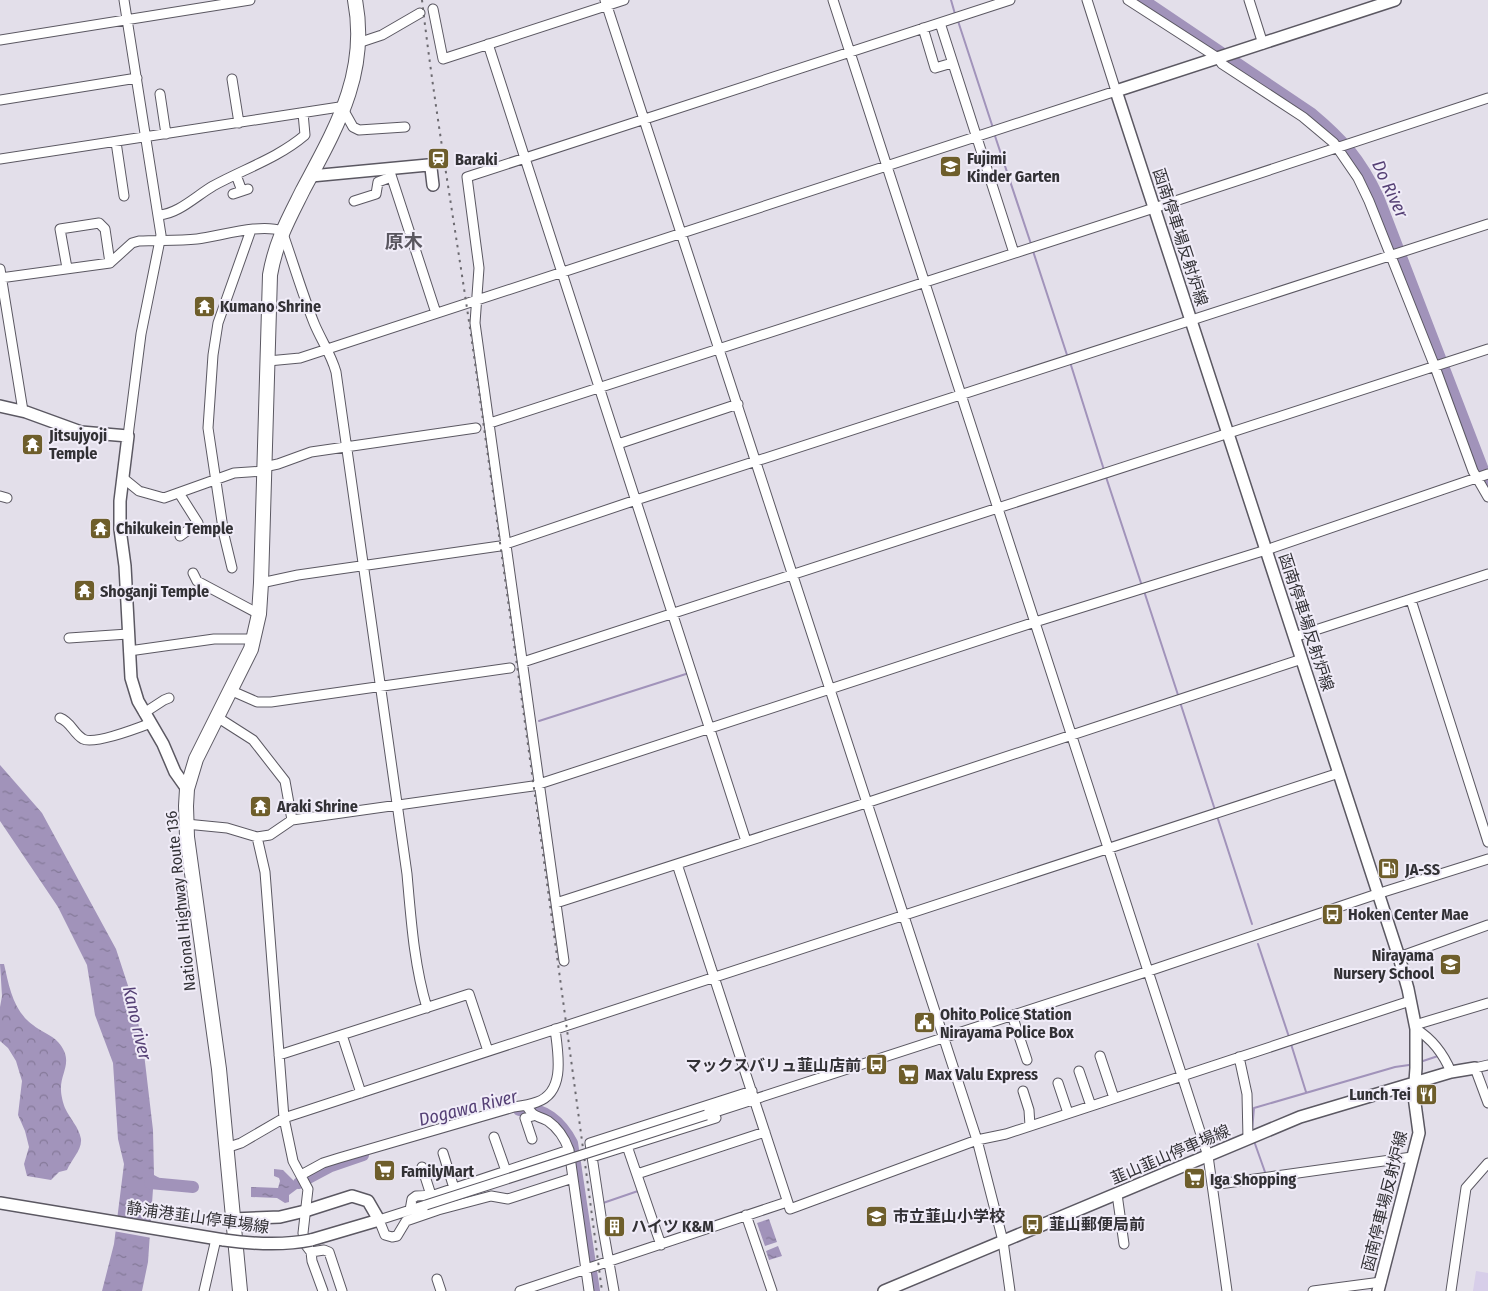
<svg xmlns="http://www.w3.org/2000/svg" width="1488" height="1291" viewBox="0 0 1488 1291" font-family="'Fira Sans Condensed','Noto Sans JP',sans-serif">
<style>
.forest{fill:url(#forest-crowns)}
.pitch{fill:#d7cee9}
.water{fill:url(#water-ripples)}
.pier{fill:#e3dfea}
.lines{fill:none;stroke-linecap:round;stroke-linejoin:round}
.stream{stroke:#a193ba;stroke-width:2}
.river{stroke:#a193ba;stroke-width:12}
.minor-casing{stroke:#5b5862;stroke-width:11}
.major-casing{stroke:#5b5862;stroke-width:14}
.highway-casing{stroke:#5b5862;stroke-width:16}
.minor{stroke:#fff;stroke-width:9}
.major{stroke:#fff;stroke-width:11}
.highway{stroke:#fff;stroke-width:14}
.rail{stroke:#6c6a70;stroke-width:2;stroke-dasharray:2.5 5;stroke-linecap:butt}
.minor-bridge-casing{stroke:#5b5862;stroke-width:11;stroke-linecap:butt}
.major-bridge-casing{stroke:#5b5862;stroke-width:14;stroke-linecap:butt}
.minor-bridge{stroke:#fff;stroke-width:9}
.major-bridge{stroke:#fff;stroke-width:11}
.labels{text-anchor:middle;stroke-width:4;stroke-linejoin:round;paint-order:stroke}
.poi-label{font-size:16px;font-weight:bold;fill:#323135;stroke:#f0ecf8;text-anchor:start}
.street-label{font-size:16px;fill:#323135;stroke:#f0ecf8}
.water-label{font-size:18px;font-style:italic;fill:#554075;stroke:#f0ecf8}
.quarter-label{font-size:19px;font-weight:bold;fill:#59565f;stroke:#f0ecf8}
</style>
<defs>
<pattern id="forest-crowns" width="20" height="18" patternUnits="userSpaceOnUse" patternTransform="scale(1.25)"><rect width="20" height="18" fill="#a294bb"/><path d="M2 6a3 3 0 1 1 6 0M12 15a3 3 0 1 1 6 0" fill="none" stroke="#857999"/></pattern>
<pattern id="water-ripples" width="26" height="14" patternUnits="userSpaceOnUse" patternTransform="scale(1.25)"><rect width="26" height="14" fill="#a193ba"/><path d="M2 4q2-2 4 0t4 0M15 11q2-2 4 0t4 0" fill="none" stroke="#847998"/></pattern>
</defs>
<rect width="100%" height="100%" fill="#e3dfea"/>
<path class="forest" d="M0 964H4C9 986 13 1011 33 1025 40 1031 52 1035 58 1042 75 1061 60 1072 61 1090 61 1095 63 1103 65 1108 70 1119 79 1127 81 1139 82 1150 71 1160 67 1170L59 1172 51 1180 27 1176 24 1164 29 1147 25 1131 18 1115 22 1081 16 1061 8 1048 0 1041V1007L2 996Z"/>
<path class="pitch" d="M1476 1271 1488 1273V1291H1473Z"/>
<path class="water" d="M0 765 42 813 116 949 134 1004 143 1045 153 1130 154 1175 165 1181 164 1186 153 1189 148 1262 142 1291H102L114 1244 124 1164 118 1139 113 1063 95 1015 87 965 58 907 0 821Z
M274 1169 283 1170 295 1182 299 1181 311 1173 313 1177 289 1195V1202L285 1203 277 1198 251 1197V1187L278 1188 280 1181 279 1178 274 1176Z
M769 1219 777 1242 765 1246 757 1223Z
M778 1246 782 1256 769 1260 766 1251Z"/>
<path class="pier" d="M113 1228 152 1234V1238L113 1231Z"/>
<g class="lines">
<path class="stream" d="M951 0 955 14
M958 21 993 128
M995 136 1031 244
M1033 251 1068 358
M1070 362 1104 470
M1106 477 1142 586
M1144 591 1179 698
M1180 702 1215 810
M539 721 689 673
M1217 816 1252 924
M1258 944 1289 1037
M1291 1044 1306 1092
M1420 1062 1438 1056
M1252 1131 1254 1108 1395 1067 1409 1065
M1254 1141 1265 1172
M603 1203 638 1191"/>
<path class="river" d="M1143 0 1312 114C1343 140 1360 159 1378 197L1488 483
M519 1110C544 1106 561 1122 572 1143L594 1291
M150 1183 193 1187
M299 1183 331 1166 363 1155"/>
<defs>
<path id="minor" d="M124 0 161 235 141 334 128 436
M605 0 977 1140 1003 1241 1010 1291
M833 0 1208 1156 1227 1291
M1128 0 1218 58 1222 64 1303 117 1334 143 1358 178 1369 201 1435 367 1473 471 1488 497
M1249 0 1263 44
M433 9 443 59 624 0
M940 23 1014 253
M923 28 935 68 952 63
M0 40 250 0
M358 43 382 35 420 13
M488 44 746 841
M232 79 239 123
M160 94 166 134
M0 100 137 78
M344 111 353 127 359 130 405 127
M116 142 124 196
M0 159 346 106
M389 169 436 313
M236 175 242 191
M233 194 248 189
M354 201 376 194 378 182 391 177
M159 215C178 214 196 196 213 186 244 169 278 158 305 135L303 113
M67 268 60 229 99 223 105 229 110 263
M0 269 23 411
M0 278 110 263 132 243 139 241C158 240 178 241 197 239 221 236 260 223 282 231 293 262 302 293 314 323 321 340 331 354 336 372L407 874C411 919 414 965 427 1008
M268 361 300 358 1116 91 1087 0
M490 423 1154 208 1488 98
M618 444 738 404
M264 467 278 464 311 452 476 428
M123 478 139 491 164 498 234 473 264 471
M179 493 198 523 180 536
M0 496 7 498
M232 568 224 535 208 428 213 355 218 323 251 230
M193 573 197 581 259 614
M261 583 298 575 500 546 636 500 1488 224
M1411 600 1488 842
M1294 637 1488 574
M69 638 128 634
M129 651 214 639H254
M523 662 1488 349
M232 691 257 702H271L510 668
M144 713 164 700 169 698
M217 717 253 740 285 781 292 820
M60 718C71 722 73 733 83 739 94 745 138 728 151 723
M186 824 227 828 257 837 270 835 292 820 533 786 1035 622 1266 550 1488 474
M257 837 265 872 284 1118 293 1161 308 1189 303 1233 305 1244 311 1252 324 1250 329 1252 342 1291
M677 864 790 1209 977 1140 1006 1134 1410 1001
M556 903 866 803 1302 659
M1399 957 1488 925
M564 961 475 323 479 268 467 177 1010 0
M1012 1015 1027 1060
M1415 1025 1488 1003
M1416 1029C1432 1039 1444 1055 1451 1072
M342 1035 361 1093
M279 1055 469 994 488 1051
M1100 1056 1114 1098
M1239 1057 1247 1094 1248 1139
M1488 1065 1475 1068 1488 1103
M1079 1071 1091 1106
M1058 1083 1068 1113
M1023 1091 1029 1110 1030 1126
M526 1105C535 1119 535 1114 548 1121 558 1128 565 1139 569 1150L589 1291
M706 1115 1149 971 1377 894 1488 859
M494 1137 506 1171
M532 1139 525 1118 533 1116
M627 1146 661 1245
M226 1148 241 1143 284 1118 1339 773
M443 1153 454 1188
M592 1157 716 1118
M422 1167 431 1195
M637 1174 765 1132
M301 1175 323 1163 339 1158 514 1107C521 1106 529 1105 537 1102 566 1092 558 1053 555 1029
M1212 1185 1412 1157
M1117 1194 1124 1244
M426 1205 379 1220 385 1235 392 1237 397 1236 406 1221 438 1210 491 1196 508 1199 573 1178
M410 1210 412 1199 416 1196 434 1195 569 1150
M746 1215 772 1291
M311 1252 312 1261 323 1291
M437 1279 441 1291
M204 1291 216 1239
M520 1291 787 1202
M614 1291 602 1223 590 1143 752 1091
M1313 1291 1381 1282
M1451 1291 1466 1188 1488 1163"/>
<path id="major" d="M311 176 428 165 431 168 433 185
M0 406 26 412 81 432 128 436 120 501V529L125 566 131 678 138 701 163 744 175 772 187 789
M0 1203 224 1240
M233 1219 280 1217 305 1211 352 1196 368 1201 379 1220 311 1240
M884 1291 1300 1117 1451 1072 1475 1068
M1378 1291 1419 1133 1414 1096 1416 1068V1029L1408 989 1399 957 1116 91 1395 0"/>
<path id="highway" d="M240 1291 219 1069 187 837 186 806 187 789 196 759 251 649 259 614 261 583 270 275C276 241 288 220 303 190 336 128 369 73 355 0"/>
</defs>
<use href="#minor" class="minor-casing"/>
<use href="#major" class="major-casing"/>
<use href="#highway" class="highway-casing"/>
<use href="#minor" class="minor"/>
<use href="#major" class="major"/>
<use href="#highway" class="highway"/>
<path class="rail" d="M422 0C436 121 458 242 475 363 518 672 561 981 602 1291"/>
<defs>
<path id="minor-bridge" d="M426 1205 706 1115"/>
<path id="major-bridge" d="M224 1240C253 1244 282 1246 311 1240"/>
</defs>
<use href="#minor-bridge" class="minor-bridge-casing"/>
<use href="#major-bridge" class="major-bridge-casing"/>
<use href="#minor-bridge" class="minor-bridge"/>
<use href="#major-bridge" class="major-bridge"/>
</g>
<defs>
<symbol id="station-square" viewBox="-11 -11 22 22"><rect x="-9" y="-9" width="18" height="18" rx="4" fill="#6e5e2b" stroke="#f0ecf8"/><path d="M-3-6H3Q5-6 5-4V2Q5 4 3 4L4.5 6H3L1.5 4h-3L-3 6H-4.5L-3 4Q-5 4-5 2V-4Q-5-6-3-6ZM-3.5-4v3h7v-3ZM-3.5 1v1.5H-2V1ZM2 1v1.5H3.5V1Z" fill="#fff"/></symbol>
<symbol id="school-square" viewBox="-11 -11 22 22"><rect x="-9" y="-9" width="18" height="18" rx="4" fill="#6e5e2b" stroke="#f0ecf8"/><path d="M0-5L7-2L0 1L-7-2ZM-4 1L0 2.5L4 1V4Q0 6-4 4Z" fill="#fff"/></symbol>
<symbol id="temple-square" viewBox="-11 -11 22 22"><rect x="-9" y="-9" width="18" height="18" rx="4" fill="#6e5e2b" stroke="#f0ecf8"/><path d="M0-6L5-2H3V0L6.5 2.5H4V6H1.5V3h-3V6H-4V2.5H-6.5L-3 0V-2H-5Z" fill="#fff"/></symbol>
<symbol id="fuel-square" viewBox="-11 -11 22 22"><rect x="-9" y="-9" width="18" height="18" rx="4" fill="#6e5e2b" stroke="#f0ecf8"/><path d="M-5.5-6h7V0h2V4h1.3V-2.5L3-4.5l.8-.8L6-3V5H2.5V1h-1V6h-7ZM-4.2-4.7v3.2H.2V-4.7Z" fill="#fff"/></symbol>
<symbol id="bus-square" viewBox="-11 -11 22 22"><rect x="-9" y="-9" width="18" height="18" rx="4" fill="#6e5e2b" stroke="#f0ecf8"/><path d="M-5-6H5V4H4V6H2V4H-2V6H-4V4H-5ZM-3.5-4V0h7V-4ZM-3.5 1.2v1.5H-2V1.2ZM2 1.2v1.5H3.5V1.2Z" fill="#fff"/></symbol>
<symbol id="civic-square" viewBox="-11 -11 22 22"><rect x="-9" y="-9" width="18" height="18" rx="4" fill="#6e5e2b" stroke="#f0ecf8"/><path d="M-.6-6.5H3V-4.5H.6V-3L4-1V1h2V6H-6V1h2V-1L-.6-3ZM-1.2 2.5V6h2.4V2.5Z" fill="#fff"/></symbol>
<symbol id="supermarket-square" viewBox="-11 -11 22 22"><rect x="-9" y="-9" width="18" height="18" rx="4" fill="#6e5e2b" stroke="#f0ecf8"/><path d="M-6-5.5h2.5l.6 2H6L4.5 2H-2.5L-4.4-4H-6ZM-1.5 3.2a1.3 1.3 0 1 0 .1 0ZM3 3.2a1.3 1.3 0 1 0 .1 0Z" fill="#fff"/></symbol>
<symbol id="restaurant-square" viewBox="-11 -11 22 22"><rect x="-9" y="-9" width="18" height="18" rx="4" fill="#6e5e2b" stroke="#f0ecf8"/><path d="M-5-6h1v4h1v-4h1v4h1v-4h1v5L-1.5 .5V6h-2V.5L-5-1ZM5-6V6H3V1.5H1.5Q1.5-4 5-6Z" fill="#fff"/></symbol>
<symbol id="building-square" viewBox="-11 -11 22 22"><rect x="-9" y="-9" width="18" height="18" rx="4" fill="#6e5e2b" stroke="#f0ecf8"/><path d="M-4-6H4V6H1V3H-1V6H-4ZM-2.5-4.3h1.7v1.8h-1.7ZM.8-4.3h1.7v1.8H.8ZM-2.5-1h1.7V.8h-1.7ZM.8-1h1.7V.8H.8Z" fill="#fff"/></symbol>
</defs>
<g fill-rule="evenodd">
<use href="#station-square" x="426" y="146" width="25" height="25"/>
<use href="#school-square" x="938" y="154" width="25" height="25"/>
<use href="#temple-square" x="192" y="294" width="25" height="25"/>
<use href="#temple-square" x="20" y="432" width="25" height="25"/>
<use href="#temple-square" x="88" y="516" width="25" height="25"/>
<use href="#temple-square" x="72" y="578" width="25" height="25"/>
<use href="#temple-square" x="248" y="794" width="25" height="25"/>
<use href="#fuel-square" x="1376" y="856" width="25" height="25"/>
<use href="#bus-square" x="1320" y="902" width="25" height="25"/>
<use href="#school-square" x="1438" y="952" width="25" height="25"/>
<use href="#civic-square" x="912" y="1010" width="25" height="25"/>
<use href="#bus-square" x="864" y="1052" width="25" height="25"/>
<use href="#supermarket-square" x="896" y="1062" width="25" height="25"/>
<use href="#restaurant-square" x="1414" y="1082" width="25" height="25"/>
<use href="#supermarket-square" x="372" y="1158" width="25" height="25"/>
<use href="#supermarket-square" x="1182" y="1166" width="25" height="25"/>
<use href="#school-square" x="864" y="1204" width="25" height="25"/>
<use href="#bus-square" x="1020" y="1212" width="25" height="25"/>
<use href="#building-square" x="602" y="1214" width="25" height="25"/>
</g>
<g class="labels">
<g class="poi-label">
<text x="967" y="164">Fujimi<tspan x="967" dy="18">Kinder Garten</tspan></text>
<text x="455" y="165">Baraki</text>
<text x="220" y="312">Kumano Shrine</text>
<text x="49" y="441">Jitsujyoji<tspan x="49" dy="18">Temple</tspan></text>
<text x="116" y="534">Chikukein Temple</text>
<text x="100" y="597">Shoganji Temple</text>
<text x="277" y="812">Araki Shrine</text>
<text x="1405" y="875">JA-SS</text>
<text x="1348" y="920">Hoken Center Mae</text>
<text x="1434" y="961" text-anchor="end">Nirayama<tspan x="1434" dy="18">Nursery School</tspan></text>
<text x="940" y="1020">Ohito Police Station<tspan x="940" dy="18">Nirayama Police Box</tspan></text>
<text x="861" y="1071" text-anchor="end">マックスバリュ韮山店前</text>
<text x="925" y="1080">Max Valu Express</text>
<text x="1411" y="1100" text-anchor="end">Lunch Tei</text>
<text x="401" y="1177">FamilyMart</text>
<text x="1210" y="1185">Iga Shopping</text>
<text x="893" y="1222">市立韮山小学校</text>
<text x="1049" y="1230">韮山郵便局前</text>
<text x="631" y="1232">ハイツ K&amp;M</text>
</g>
<g class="street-label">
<text transform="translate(1181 237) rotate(72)" y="6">函南停車場反射炉線</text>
<text transform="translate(1307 622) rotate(72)" y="6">函南停車場反射炉線</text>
<text transform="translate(180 901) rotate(-96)" y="6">National Highway Route 136</text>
<text transform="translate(1170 1154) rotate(-23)" y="6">韮山韮山停車場線</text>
<text transform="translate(1384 1201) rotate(-76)" y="6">函南停車場反射炉線</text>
<text transform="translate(198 1217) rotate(8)" y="6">静浦港韮山停車場線</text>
</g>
<g class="water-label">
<text transform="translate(1390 189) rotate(65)" y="6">Do River</text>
<text transform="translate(137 1023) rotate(77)" y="6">Kano river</text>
<text transform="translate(468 1108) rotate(-14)" y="6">Dogawa River</text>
</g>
<g class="quarter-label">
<text x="404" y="248">原木</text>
</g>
</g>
</svg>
